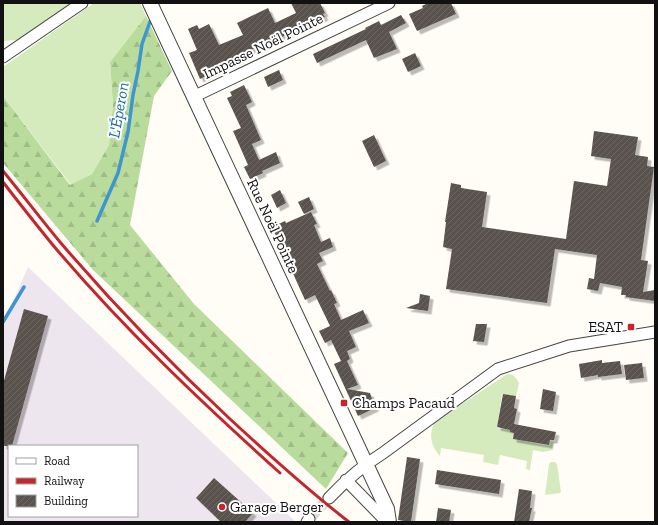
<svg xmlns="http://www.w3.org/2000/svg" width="658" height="525" viewBox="0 0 658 525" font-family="'Zilla Slab',serif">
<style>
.industrial{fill:#eee6ef;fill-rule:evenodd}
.grass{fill:#d5ebbd}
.forest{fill:url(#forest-firs)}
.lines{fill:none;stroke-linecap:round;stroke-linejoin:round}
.stream{stroke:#3f96cf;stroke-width:3.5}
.building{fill:url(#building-hatch);filter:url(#shadow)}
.minor-tunnel{stroke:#dbdad3;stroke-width:11;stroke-dasharray:11 5.5;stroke-linecap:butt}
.minor-casing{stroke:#444;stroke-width:13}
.tertiary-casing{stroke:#444;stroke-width:16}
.minor{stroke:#fff;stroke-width:11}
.tertiary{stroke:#fff;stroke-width:14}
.rail{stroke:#c4262e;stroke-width:3}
.poi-dot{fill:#c4262e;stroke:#fff;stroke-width:1.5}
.labels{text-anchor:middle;stroke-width:4;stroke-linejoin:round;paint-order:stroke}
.street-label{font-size:15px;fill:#111;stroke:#fff}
.poi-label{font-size:15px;fill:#111;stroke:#fff;text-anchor:start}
.water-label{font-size:16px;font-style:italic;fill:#1768a6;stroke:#fff}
</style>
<defs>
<pattern id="forest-firs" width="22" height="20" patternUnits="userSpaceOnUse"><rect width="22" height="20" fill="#b9dc9c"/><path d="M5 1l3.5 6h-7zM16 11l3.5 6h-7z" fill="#9ebc85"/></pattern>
<pattern id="building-hatch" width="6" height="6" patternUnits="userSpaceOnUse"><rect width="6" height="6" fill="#5a524d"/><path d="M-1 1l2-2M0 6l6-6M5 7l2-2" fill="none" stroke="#6d6662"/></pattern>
<filter id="shadow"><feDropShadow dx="3.5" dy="3.5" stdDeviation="0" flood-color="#0004"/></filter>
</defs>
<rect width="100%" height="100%" fill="#fffdf5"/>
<path class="industrial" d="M28 267 296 522H3V324ZM9 446H137V516H9Z"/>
<path class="grass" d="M3 3H71L17 40 3 41Z
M94 3H140L146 16 110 62 113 104 109 145 92 174 71 185 3 96V67Z
M507 374C514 374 516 378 519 383L516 396 502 394 497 428 510 430V432L514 433 513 439 549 446 551 441 554 442 553 450 543 452 533 450 530 470 526 469 527 461 500 455 498 465 483 462 484 455 441 448 440 456C431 447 428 433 435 422Z
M551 462H555L557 464 561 492 560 493 545 495 549 464Z"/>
<path class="forest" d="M146 16 172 71 154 96 130 225 194 304 348 453 326 489 93 270 3 163V96L70 185 92 174 109 145 113 104 110 62Z"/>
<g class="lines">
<path class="stream" d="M97 221 118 173 128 132 133 95 138 71 142 44 152 16
M3 322 24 287"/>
</g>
<path class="building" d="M291 3H320L325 13 323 14 325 17 271 42 270 41 216 66 218 70 200 79 189 53 197 50 188 29 197 25 199 29 209 24 219 45 243 35 237 23 268 8 275 23 296 13Z
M428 3H451L456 14 417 31 409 14 423 8 422 6Z
M401 15 406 23 389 32 397 49 374 58 366 40 317 63 313 54 366 29 365 28 379 21 381 25Z
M415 53 421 66 408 72 402 59Z
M279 70 283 80 268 87 264 77Z
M244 85 252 102 246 105 261 140 252 144 259 160 276 152 280 163 262 171 263 173 250 179 244 167 248 165 233 131 241 128 227 98 232 96 230 92Z
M594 131 638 137 635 155 648 157 647 166 654 167 641 260 648 261 643 292 655 290V301L626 297V295H621L622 287 600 283 598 291 587 289 589 278 594 279 597 255 555 249 547 303 446 289 452 249 443 247 446 222H445L451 183 461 185V188L487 192 482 227 566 239 574 181 607 186 611 159 591 156Z
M374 135 386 161 374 167 362 141Z
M280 190 286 203 277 208 271 195Z
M309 197 314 209 304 214 298 202Z
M311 212 317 224 314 225 321 242 330 238 333 247 319 253 323 261 317 264 330 291 331 290 337 303 334 304 341 320 363 310 369 323 349 331 356 347 347 351 350 359 347 361 358 385 347 389 370 393 375 408 358 416 334 364 341 361 331 340 325 343 319 331 330 326 315 295 305 300 272 227 285 221 286 223Z
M420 294 430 296 428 311 406 308 419 303Z
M24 309 48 316 12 446H3V384Z
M476 324H487L484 342 473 341Z
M602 360V363L620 361 622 374 598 377V375L581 378 579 364Z
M642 363 644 378 626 380 624 365Z
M543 389 556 392 553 411 540 409Z
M503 394 516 396 514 408 517 409 514 424 556 432 554 440H550L549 445 513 439 514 433 510 432V430L497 427Z
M407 457 420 459 411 522 398 520Z
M437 470 501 480 499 494 435 484Z
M214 478 253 513 245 522H221L196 498Z
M519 489 532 491 530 508H532L529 522H514Z
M438 508 451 510 449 522H436Z"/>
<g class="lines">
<path class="minor-tunnel" d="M309 519 329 498"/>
<defs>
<path id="minor" d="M3 57 82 3
M193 97 389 3
M346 480 387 522
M329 498C346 480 362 466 383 453L498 369 569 346 655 332
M307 522 309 519"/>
<path id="tertiary" d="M150 3 387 509 389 522"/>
</defs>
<use href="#minor" class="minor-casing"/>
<use href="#tertiary" class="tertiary-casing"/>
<use href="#minor" class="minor"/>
<use href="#tertiary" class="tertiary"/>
<path class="rail" d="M3 171C22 194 40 218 60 242 113 304 170 363 230 419 269 455 308 490 349 522
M3 182C19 203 35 223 52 244 121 326 200 401 280 473"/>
</g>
<g class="poi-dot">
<rect x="627" y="323" width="8" height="8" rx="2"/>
<rect x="340" y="399" width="8" height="8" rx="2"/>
<circle cx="222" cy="507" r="4"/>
</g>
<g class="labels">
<g class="street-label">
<text transform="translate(263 46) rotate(-26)" y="5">Impasse Noël Pointe</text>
<text transform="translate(273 226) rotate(65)" y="5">Rue Noël Pointe</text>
</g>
<g class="poi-label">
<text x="623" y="332" text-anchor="end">ESAT</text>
<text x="352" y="408">Champs Pacaud</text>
<text x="230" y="512">Garage Berger</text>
</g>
<g class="water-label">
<text transform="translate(118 110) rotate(-80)" y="6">L'Éperon</text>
</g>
</g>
<rect width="658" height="525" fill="none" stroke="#111111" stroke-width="8"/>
<rect x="8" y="445" width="130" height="72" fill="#ffffff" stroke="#a0a0a0"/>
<rect x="16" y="458" width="20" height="6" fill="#ffffff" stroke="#a0a0a0"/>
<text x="44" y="465" font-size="12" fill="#111111">Road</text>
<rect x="16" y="478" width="20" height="6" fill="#c4262e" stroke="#a0a0a0"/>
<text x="44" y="485" font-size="12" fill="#111111">Railway</text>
<rect x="16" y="495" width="20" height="12" fill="url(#building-hatch)" stroke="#a0a0a0"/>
<text x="44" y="505" font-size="12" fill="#111111">Building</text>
</svg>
